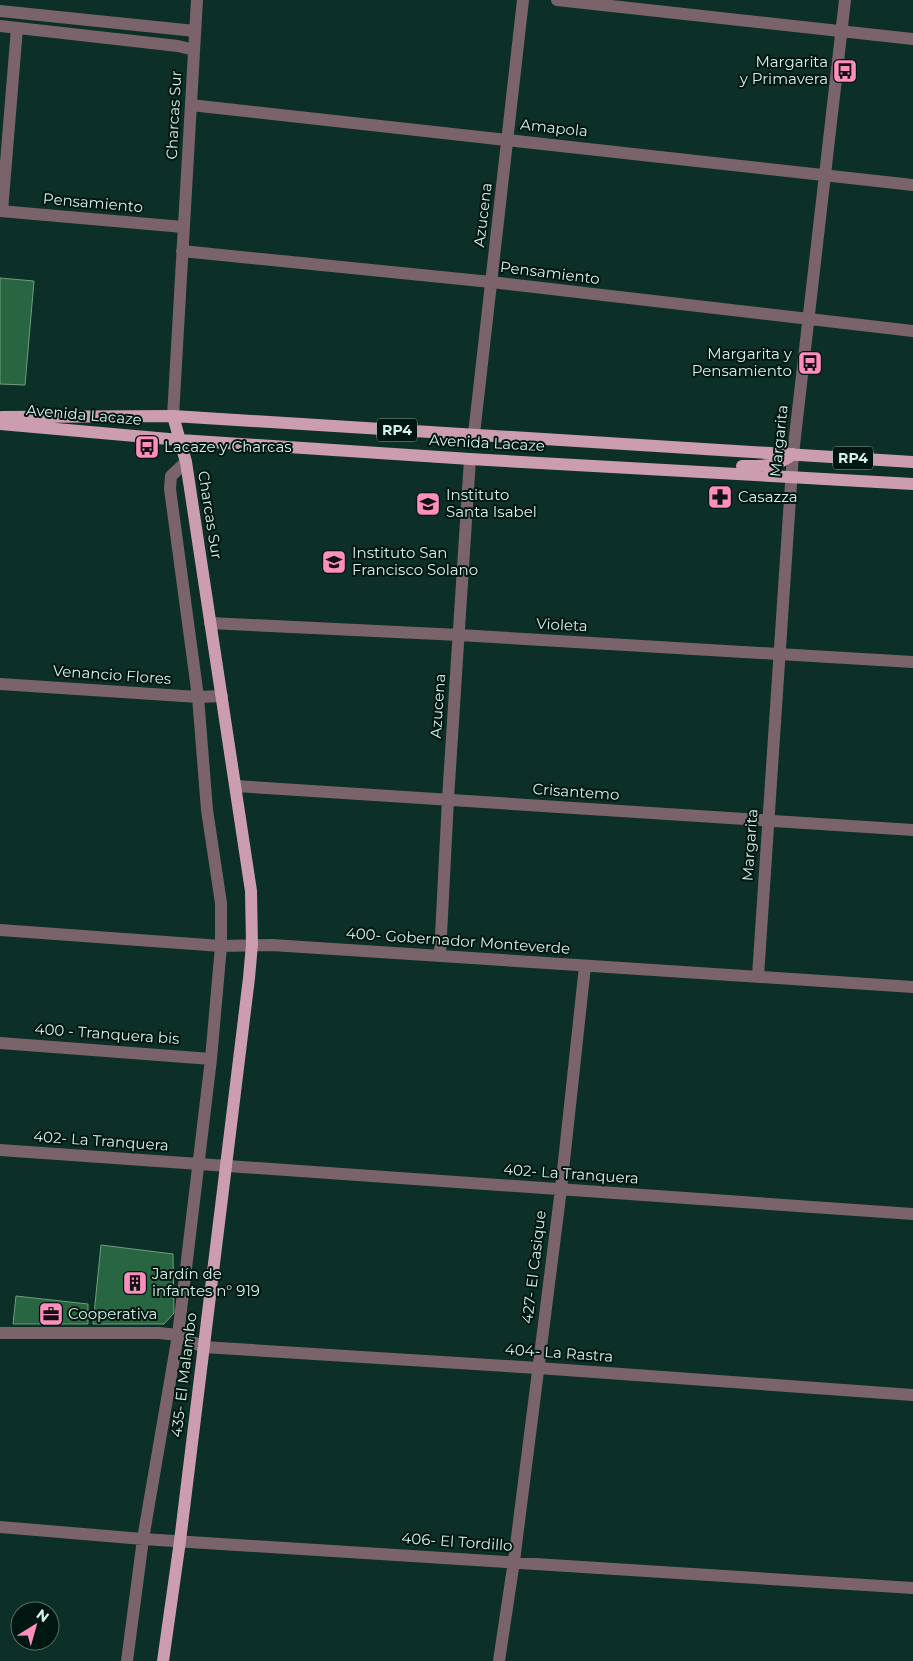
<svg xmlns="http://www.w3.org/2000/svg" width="913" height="1661" viewBox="0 0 913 1661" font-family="Montserrat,sans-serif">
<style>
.building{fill:#276640;stroke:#6e9e7d}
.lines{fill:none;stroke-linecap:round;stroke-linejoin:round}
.minor{stroke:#7a636b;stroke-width:12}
.major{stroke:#cc9daf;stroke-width:12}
.labels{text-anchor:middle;stroke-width:4;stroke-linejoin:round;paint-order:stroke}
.shield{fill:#001610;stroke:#94b0a7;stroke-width:1}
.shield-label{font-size:14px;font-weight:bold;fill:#d3f2e8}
.poi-label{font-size:15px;fill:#d3f2e8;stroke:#001610;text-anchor:start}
.street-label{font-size:15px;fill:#d3f2e8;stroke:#001610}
</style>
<rect width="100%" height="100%" fill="#0c2f27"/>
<path class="building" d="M0 278 34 281 25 385 0 384Z
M101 1245 173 1254 174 1313 164 1324H93Z
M16 1296 88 1304V1324H13Z"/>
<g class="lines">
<path class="minor" d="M557 0 913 39
M0 11 195 31
M0 26 178 46 194 50
M191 105 913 185
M0 211 183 227
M2 211 17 28
M182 251 491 282 913 331
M173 416 197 0
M474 434 523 0
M210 623 459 635 913 662
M0 684 198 697 222 696
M236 786 913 830
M0 930 221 946 272 945 913 987
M440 955 448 799 470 459
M758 976 793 454 845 0
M0 1043 211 1059
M0 1150 913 1214
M0 1333H159L178 1335 203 1347 538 1368 913 1395
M0 1527 143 1539 913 1588
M127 1661 143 1539 178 1335 211 1059 221 946V903L207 810 198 697 170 489 171 476 186 462
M499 1661 514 1561 561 1189 585 966"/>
<path class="major" d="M2 417 173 416 913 462
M0 424 180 440 470 459 913 484
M742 466C762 466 777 467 793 454
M163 1661 180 1541 249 978 252 944 251 891 186 462 173 416"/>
</g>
<defs>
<symbol id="bus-square" viewBox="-11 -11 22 22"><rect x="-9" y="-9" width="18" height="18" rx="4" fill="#fe8ebd" stroke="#001610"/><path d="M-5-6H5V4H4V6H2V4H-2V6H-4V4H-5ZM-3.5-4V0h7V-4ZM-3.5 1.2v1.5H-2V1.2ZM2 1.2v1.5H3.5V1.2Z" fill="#111"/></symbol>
<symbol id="pharmacy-square" viewBox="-11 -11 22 22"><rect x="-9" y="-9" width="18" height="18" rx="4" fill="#fe8ebd" stroke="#001610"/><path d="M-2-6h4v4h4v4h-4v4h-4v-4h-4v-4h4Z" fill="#111"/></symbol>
<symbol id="school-square" viewBox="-11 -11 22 22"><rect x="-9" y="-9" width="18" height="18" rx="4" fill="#fe8ebd" stroke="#001610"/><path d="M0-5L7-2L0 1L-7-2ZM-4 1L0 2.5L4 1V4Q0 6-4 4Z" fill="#111"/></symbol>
<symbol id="building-square" viewBox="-11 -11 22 22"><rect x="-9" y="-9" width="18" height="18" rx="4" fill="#fe8ebd" stroke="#001610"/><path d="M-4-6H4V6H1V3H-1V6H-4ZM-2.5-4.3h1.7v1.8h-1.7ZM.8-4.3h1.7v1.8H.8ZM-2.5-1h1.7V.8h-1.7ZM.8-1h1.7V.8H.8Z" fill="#111"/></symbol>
<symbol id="office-square" viewBox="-11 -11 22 22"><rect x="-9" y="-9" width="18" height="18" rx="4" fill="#fe8ebd" stroke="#001610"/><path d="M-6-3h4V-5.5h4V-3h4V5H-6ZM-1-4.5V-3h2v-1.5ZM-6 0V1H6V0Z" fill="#111"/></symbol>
</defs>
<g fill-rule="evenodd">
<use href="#bus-square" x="831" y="57" width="28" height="28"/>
<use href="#bus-square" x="796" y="349" width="28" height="28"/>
<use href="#bus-square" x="133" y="433" width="28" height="28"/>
<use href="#pharmacy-square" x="706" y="483" width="28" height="28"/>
<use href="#school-square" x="414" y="490" width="28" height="28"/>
<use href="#school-square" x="320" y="548" width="28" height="28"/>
<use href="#building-square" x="121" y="1269" width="28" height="28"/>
<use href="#office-square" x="37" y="1300" width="28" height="28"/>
</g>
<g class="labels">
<g class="shield">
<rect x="377" y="418.5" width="40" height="23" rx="4"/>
<rect x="833" y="446.5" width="40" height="23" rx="4"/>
</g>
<g class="shield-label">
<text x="397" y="435">RP4</text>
<text x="853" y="463">RP4</text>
</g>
<g class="poi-label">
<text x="828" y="67" text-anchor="end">Margarita<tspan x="828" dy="17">y Primavera</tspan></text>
<text x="792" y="359" text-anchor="end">Margarita y<tspan x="792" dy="17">Pensamiento</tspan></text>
<text x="164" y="452">Lacaze y Charcas</text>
<text x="446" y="500">Instituto<tspan x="446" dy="17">Santa Isabel</tspan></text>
<text x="738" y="502">Casazza</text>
<text x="352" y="558">Instituto San<tspan x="352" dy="17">Francisco Solano</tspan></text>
<text x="152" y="1279">Jardín de<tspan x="152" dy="17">infantes n° 919</tspan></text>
<text x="68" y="1319">Cooperativa</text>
</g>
<g class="street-label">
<text transform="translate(174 115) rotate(-87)" y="5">Charcas Sur</text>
<text transform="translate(554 128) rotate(6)" y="5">Amapola</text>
<text transform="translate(93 203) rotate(5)" y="5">Pensamiento</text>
<text transform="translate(483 215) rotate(-83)" y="5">Azucena</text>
<text transform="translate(550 273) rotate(7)" y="5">Pensamiento</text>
<text transform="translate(84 415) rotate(5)" y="5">Avenida Lacaze</text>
<text transform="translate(779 441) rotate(-84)" y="5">Margarita</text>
<text transform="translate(487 443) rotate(3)" y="5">Avenida Lacaze</text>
<text transform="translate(210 515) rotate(81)" y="5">Charcas Sur</text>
<text transform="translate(562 625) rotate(3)" y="5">Violeta</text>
<text transform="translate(112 675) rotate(4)" y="5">Venancio Flores</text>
<text transform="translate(438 706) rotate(-86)" y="5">Azucena</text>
<text transform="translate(576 792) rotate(4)" y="5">Crisantemo</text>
<text transform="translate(750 845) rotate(-86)" y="5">Margarita</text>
<text transform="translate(458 941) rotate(4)" y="5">400- Gobernador Monteverde</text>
<text transform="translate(107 1034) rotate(4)" y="5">400 - Tranquera bis</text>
<text transform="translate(101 1141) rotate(4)" y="5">402- La Tranquera</text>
<text transform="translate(571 1174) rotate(4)" y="5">402- La Tranquera</text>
<text transform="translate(534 1267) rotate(-83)" y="5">427- El Casique</text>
<text transform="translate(559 1353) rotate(4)" y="5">404- La Rastra</text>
<text transform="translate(184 1375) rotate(-83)" y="5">435- El Malambo</text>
<text transform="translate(457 1542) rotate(4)" y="5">406- El Tordillo</text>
</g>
</g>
<g transform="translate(35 1626) rotate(37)"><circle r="24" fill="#001610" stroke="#546e66"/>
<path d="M0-4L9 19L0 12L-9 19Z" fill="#fe8ebd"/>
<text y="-8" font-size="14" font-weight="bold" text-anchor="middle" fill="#d3f2e8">N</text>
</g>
</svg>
